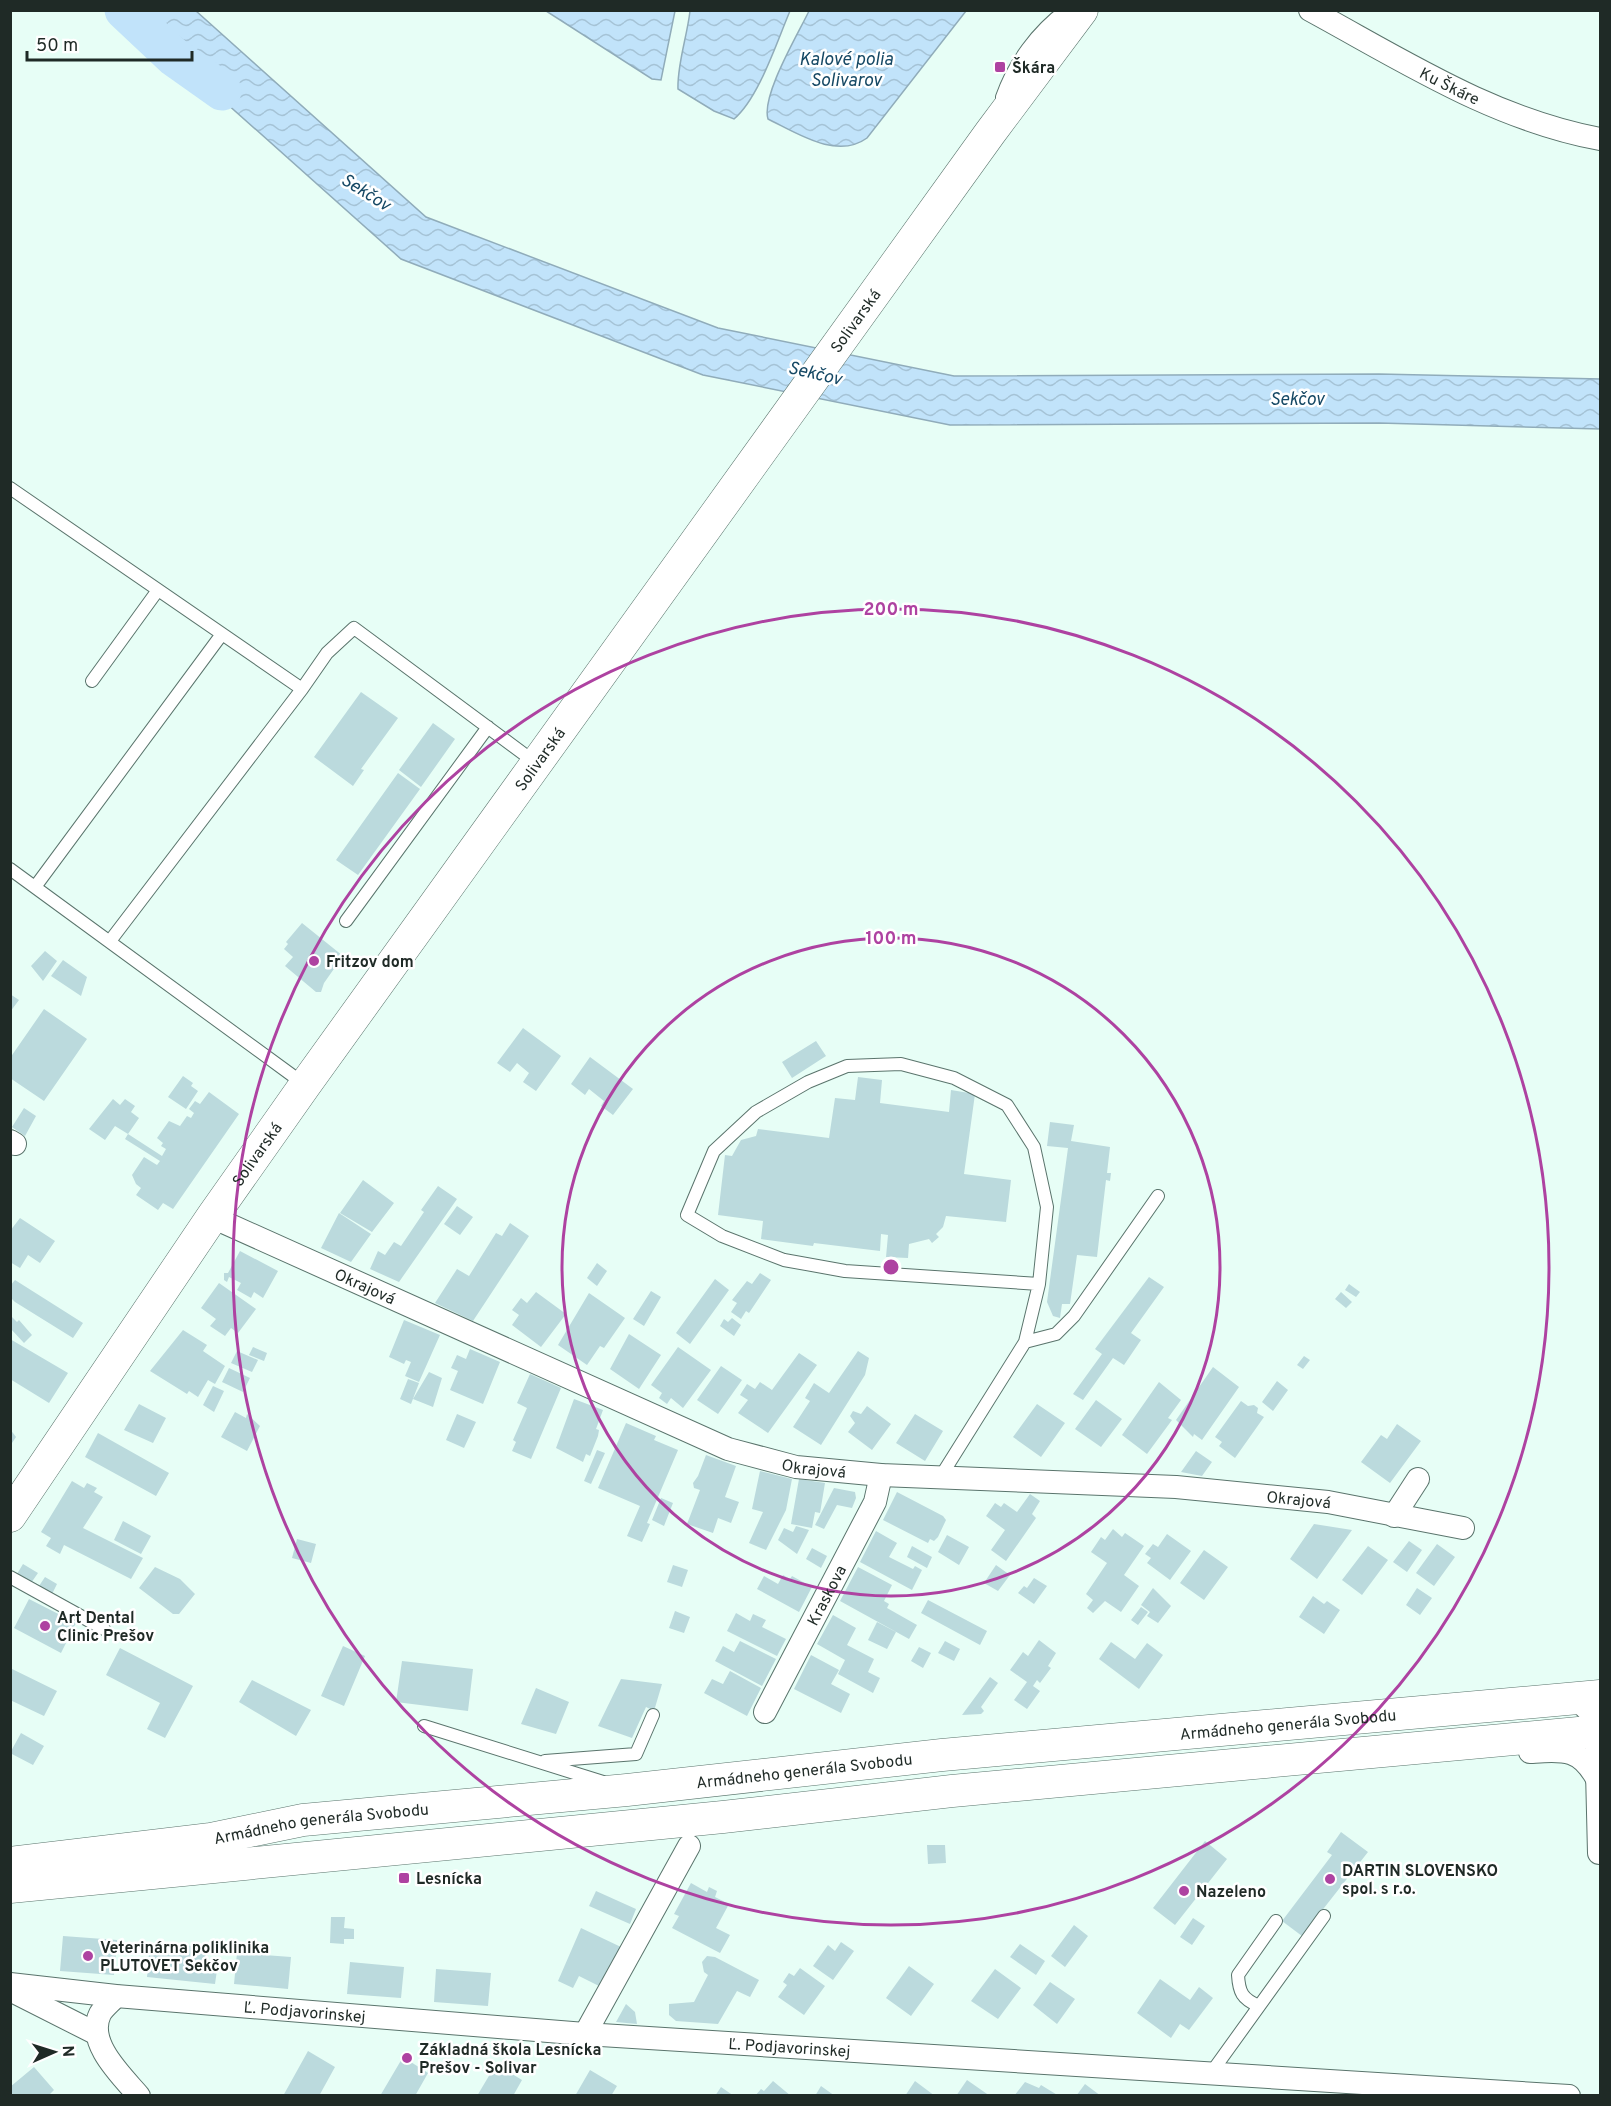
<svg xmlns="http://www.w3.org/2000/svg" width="1611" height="2106" viewBox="0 0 1611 2106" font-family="Overpass,sans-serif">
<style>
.water{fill:url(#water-waves);stroke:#90acba;stroke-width:1.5}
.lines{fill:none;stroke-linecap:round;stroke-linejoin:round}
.river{stroke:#c1e3fa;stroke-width:39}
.building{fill:#bbdadd}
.lane-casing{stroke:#5a746c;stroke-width:14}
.street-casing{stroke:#5a746c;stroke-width:24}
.secondary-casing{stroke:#5a746c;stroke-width:33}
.lane{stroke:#fff;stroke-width:12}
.street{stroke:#fff;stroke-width:22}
.secondary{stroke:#fff;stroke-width:32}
.ring{fill:none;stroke:#ae42a1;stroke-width:3}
.poi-dot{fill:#ae42a1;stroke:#fff;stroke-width:2}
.labels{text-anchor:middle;stroke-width:5;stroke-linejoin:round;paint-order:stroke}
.poi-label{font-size:16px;font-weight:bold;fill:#1f2a26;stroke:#fff;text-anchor:start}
.street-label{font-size:16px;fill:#1f2a26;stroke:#fff}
.water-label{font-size:18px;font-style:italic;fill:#154864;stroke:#fff}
.centre{fill:#ae42a1;stroke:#fff;stroke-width:3}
.ring-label{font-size:18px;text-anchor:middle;font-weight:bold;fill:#ae42a1;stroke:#fff;stroke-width:5;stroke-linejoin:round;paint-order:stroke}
</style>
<defs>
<pattern id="water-waves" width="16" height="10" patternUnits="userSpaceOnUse" patternTransform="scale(1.5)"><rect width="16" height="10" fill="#c1e3fa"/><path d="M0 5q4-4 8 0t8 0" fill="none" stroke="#a5c3d6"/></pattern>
</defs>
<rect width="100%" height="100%" fill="#e7fef6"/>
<path class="water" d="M123 11H196L426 217 718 328 954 376 1379 374 1600 379V429L1379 423 950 425 703 375 401 259Z
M546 11H675L661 80 652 79Z
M690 11H790C777 41 759 98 734 119L714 111 678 89C677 65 687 37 690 11Z
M809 11V10L966 11 867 138C837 160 797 133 768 119 761 96 798 34 809 11Z"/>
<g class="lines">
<path class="river" d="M124 10 174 57 222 91"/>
</g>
<path class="building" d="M361 692 398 718 361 769 364 770 353 786 314 757Z
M433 723 455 739 421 787 399 770Z
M398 773 420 789 358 875 336 860Z
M302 923 343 956 324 983 321 992H316L285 966 293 957 284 949 288 944 286 942Z
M45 951 57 961 43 981 31 966Z
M63 960 87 977 81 996 51 976Z
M10 994 19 1000 10 1012Z
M44 1009 87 1039 44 1101 10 1078V1058Z
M523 1028 561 1056 536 1091 523 1082 529 1073 517 1063 510 1072 497 1063Z
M816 1041 826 1056 792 1078 782 1062Z
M590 1057 633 1089 613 1115 601 1106 604 1101 589 1089 585 1095 571 1084Z
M183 1076 193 1083 191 1086 198 1091 186 1109 168 1097Z
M858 1077 882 1080 880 1103 949 1112 951 1090 975 1094 964 1174 1011 1180 1006 1222 946 1216 943 1227 936 1234 939 1237 932 1243 929 1239 909 1244 908 1258 886 1257 888 1235 881 1234 880 1251 814 1243 813 1246 761 1239 763 1221 718 1215 725 1155 732 1156 741 1140 756 1136 758 1129 829 1138 835 1098 855 1100Z
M209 1092 239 1114 173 1209 163 1203 158 1210 136 1195 141 1188 136 1184 132 1175 144 1157 157 1165 160 1161 125 1139 128 1134 162 1156 166 1149 161 1146 163 1143 157 1138 169 1121 180 1126 187 1116 191 1118 194 1113 189 1109 195 1101 200 1104Z
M113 1099 120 1105 125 1099 135 1106 131 1112 139 1118 128 1134 115 1126 105 1140 89 1129Z
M24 1108 36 1116 25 1136 12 1127Z
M1050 1122 1074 1125 1071 1141 1110 1147 1107 1173H1111L1110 1181 1106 1180 1097 1257 1077 1255 1070 1304H1062L1060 1318 1053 1316 1047 1302 1068 1148 1047 1146Z
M363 1180 394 1203 372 1232 340 1213Z
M438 1186 457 1199 399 1282 370 1269 378 1251 385 1255 394 1242 401 1246 424 1212 421 1210Z
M457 1206 473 1217 460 1235 444 1224Z
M339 1213 371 1234 351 1262 321 1248Z
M20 1218 55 1241 40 1263 28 1255 20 1268 10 1262V1231Z
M510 1223 529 1236 473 1321 435 1303 457 1269 469 1276 496 1233 502 1236Z
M240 1251 278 1271 263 1298 254 1292 251 1298 237 1290 241 1283 229 1277 227 1282 224 1280V1273H228Z
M597 1263 607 1271 597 1286 587 1278Z
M760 1273 771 1280 749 1313 746 1311 741 1319 731 1312 737 1303 732 1300 747 1281 752 1284Z
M1149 1277 1164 1287 1131 1333 1141 1340 1124 1365 1113 1358 1083 1400 1073 1394 1102 1354 1095 1349Z
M715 1279 729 1290 690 1344 676 1333Z
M15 1280 83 1323 73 1338 15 1302 10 1297V1286Z
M219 1283 256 1309 238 1333 231 1328 225 1336 210 1326 216 1319 201 1308Z
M1349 1284 1360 1292 1356 1297 1345 1290Z
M651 1291 661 1297 644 1326 633 1319Z
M536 1292 566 1314 541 1347 512 1325 519 1315 512 1310 521 1298 527 1303Z
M1341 1292 1352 1302 1346 1308 1335 1299Z
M589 1293 625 1318 604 1348 600 1346 587 1365 558 1345Z
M10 1315 17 1322 19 1320 32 1335 24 1343 10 1328Z
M732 1318 741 1325 734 1336 720 1326 724 1319 728 1322Z
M404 1320 440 1335 419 1382 405 1376 411 1362 406 1360 404 1364 389 1357Z
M183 1330 207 1345 203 1351 225 1366 215 1384 208 1380 198 1397 189 1391 187 1394 150 1371Z
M629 1334 661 1355 639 1389 610 1369Z
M10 1339 68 1373 49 1403 10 1379Z
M253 1347 267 1353 264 1361 249 1355Z
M678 1347 711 1370 683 1408 671 1398 667 1404 659 1398 662 1393 651 1385Z
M470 1349 500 1362 483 1404 450 1390 458 1371 451 1368 457 1355 466 1359Z
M237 1351 258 1360 252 1372 231 1363Z
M858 1351 869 1358 865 1375 821 1445 793 1427 810 1401 805 1398 814 1383 829 1393Z
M799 1353 817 1365 768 1433 738 1413 748 1400 740 1395 747 1384 755 1389 760 1382 772 1390Z
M1304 1356 1310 1360 1303 1369 1297 1365Z
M721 1366 742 1380 718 1414 697 1400Z
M1213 1367 1239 1387 1202 1440 1194 1434 1193 1437 1176 1420Z
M229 1368 250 1378 243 1392 222 1382Z
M429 1372 442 1378 433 1407 413 1399Z
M530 1374 561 1388 531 1459 512 1451 516 1442 513 1440 527 1408 517 1403Z
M408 1379 419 1383 411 1404 400 1399Z
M1277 1381 1288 1390 1273 1411 1262 1402Z
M1159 1382 1181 1400 1168 1418 1172 1420 1147 1454 1122 1435Z
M213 1386 224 1391 214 1412 203 1405Z
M574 1399 603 1410 596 1429 599 1430 598 1436 590 1456 586 1454 583 1462 556 1448Z
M1096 1400 1122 1419 1101 1447 1075 1429Z
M1241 1401 1248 1406 1254 1405 1258 1408 1257 1413 1264 1417 1235 1458 1219 1446 1222 1442 1215 1437Z
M139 1404 166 1418 153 1443 124 1430Z
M1037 1404 1065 1423 1041 1457 1013 1437Z
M867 1406 891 1424 872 1450 848 1432 855 1423 850 1416 853 1411 861 1414Z
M235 1412 246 1418 247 1414 260 1426 247 1451 221 1437Z
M457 1414 476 1422 464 1448 446 1440Z
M915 1414 943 1431 925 1461 896 1443Z
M626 1423 656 1436 654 1440 678 1450 647 1523 650 1524 642 1542 627 1536 640 1506 598 1488Z
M1397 1424 1421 1441 1390 1483 1361 1462 1381 1435 1387 1439Z
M10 1429 16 1437 10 1446Z
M98 1433 169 1473 156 1496 85 1457Z
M597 1450 605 1453 591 1484 584 1481Z
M1196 1451 1212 1462 1202 1476 1181 1472Z
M706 1455 736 1466 725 1497 739 1502 731 1523 718 1518 713 1533 687 1524 700 1490 694 1488 693 1483 698 1476Z
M760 1471 792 1479 786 1510 766 1550 749 1543 763 1512 752 1509Z
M799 1479 825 1483 820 1513 815 1512 812 1528 791 1524Z
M72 1481 84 1488 87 1483 97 1488 94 1492 103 1497 83 1528 143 1558 131 1579 64 1545 60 1554 46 1546 51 1538 41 1532Z
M834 1488 855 1492 856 1498 852 1508 837 1505 824 1529 815 1525Z
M897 1492 943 1516 946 1520 938 1537 934 1541 930 1539 928 1543 883 1520Z
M1030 1494 1040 1501 1032 1514 1036 1518 1006 1561 991 1550 1005 1530 986 1516 995 1503 1001 1507 1004 1503 1017 1512Z
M661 1498 673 1503 664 1526 652 1520Z
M123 1521 151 1536 141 1554 114 1540Z
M1314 1524 1352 1530 1317 1579 1290 1559Z
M796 1526 809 1530 797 1554 778 1540 784 1528 793 1532Z
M1113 1529 1122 1537 1125 1533 1144 1546 1124 1575 1139 1586 1121 1612 1105 1601 1093 1613 1087 1608 1093 1600 1086 1594 1107 1563 1091 1552 1101 1537 1105 1540Z
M876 1531 897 1543 889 1557 913 1569 915 1566 922 1570 912 1590 860 1562Z
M1167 1534 1191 1551 1170 1580 1147 1563 1151 1558 1145 1554 1153 1544 1158 1547Z
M947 1535 969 1547 959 1565 938 1552Z
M297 1539 316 1544 311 1563 292 1558Z
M1409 1541 1422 1550 1407 1572 1393 1562Z
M1437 1544 1455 1557 1434 1586 1416 1573Z
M912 1546 932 1557 927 1568 907 1557Z
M1368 1546 1388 1560 1362 1595 1342 1580Z
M812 1548 827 1556 821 1568 806 1559Z
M1204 1550 1228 1567 1204 1600 1180 1583Z
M23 1564 38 1573 31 1583 17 1574Z
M673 1565 688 1570 682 1587 667 1582Z
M996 1565 1010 1575 998 1591 984 1583Z
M155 1567 180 1579 195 1594 179 1614H173L139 1588Z
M858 1567 892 1585 884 1601 889 1604 887 1608 917 1625 909 1639 840 1601Z
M783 1575 790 1579 792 1576 812 1587 799 1612 757 1589 764 1576 778 1584Z
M45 1577 57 1584 52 1594 39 1586Z
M1034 1578 1047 1586 1034 1604 1018 1593 1024 1586 1027 1588Z
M1153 1588 1171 1606 1158 1623 1147 1616 1150 1612 1141 1605Z
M1417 1588 1432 1598 1420 1615 1406 1605Z
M1313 1596 1324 1604 1327 1601 1340 1610 1324 1634 1299 1617Z
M29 1599 76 1623 61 1653 14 1628Z
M928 1600 987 1631 980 1645 921 1613Z
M1141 1607 1148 1612 1138 1625 1131 1620Z
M675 1611 690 1617 684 1633 669 1628Z
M736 1613 750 1621 753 1614 766 1620 762 1627 786 1639 777 1656 727 1631Z
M833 1615 856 1628 847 1645 874 1659 868 1672 880 1678 873 1693 838 1674 845 1660 817 1644Z
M877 1622 896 1632 887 1649 868 1640Z
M1039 1640 1056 1653 1048 1666 1051 1668 1040 1683 1037 1680 1033 1686 1040 1691 1027 1709 1014 1700 1027 1682 1010 1670 1023 1652 1028 1656Z
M740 1641 776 1659 762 1686 715 1661 723 1646 734 1652Z
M945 1641 960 1649 954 1661 938 1653Z
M1111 1642 1135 1659 1147 1643 1163 1655 1139 1689 1099 1659Z
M343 1646 365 1656 344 1706 321 1696Z
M919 1647 931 1653 923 1668 911 1661Z
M120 1648 193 1686 165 1738 147 1729 160 1703 106 1675Z
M811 1655 839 1670 831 1684 850 1694 841 1713 794 1689Z
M402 1661 473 1669 468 1711 396 1702Z
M10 1668 57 1691 44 1716 10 1700Z
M730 1671 761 1688 747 1716 704 1693 712 1679 723 1684Z
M990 1677 998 1683 981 1707 984 1711 981 1714 962 1715Z
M621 1679 662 1684 654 1711 646 1707 632 1738 598 1726Z
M252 1680 311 1710 296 1736 239 1702Z
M536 1688 569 1702 556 1734 521 1724Z
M21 1733 44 1746 33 1765 10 1753Z
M1341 1832 1368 1852 1302 1936 1282 1921 1332 1855 1327 1852Z
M1205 1841 1227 1859 1175 1925 1153 1908Z
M927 1845H945L946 1863 928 1864Z
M691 1883 707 1892 709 1887 717 1891 715 1897 729 1904 716 1928 730 1935 720 1953 672 1928 679 1916 674 1914Z
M596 1891 636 1909 630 1924 589 1906Z
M331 1917H345L344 1928 354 1929V1939H344V1944L330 1943Z
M1193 1918 1205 1926 1192 1945 1180 1937Z
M1074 1925 1088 1936 1065 1967 1051 1956Z
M581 1928 621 1947 601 1987 579 1976 573 1988 558 1981Z
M63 1936 117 1940 114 1975 60 1971Z
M841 1942 854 1951 833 1980 813 1966 828 1945 835 1951Z
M150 1943 206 1947 205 1968 217 1970 215 1984 147 1977Z
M1020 1944 1045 1961 1036 1975 1010 1957Z
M237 1953 291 1957 288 1989 234 1984Z
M707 1956 715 1957 759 1980 750 1997 737 1991 718 2024 676 2021 669 2015V2004L694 2002 708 1975 704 1972 702 1962Z
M350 1962 404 1967 401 1998 347 1994Z
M909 1966 934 1984 911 2016 886 1998Z
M800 1968 825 1986 804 2015 778 1997 787 1985 783 1982 789 1973 794 1976Z
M436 1969 491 1973 488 2006 434 2002Z
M995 1969 1021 1988 998 2019 971 2001Z
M1160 1979 1190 2000 1199 1987 1213 1998 1189 2030 1180 2024 1171 2038 1137 2013Z
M1050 1982 1075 1999 1057 2024 1033 2005Z
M626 2004 635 2012 637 2024 616 2022Z
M308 2051 335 2067 319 2096H283Z
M403 2057 428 2073 415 2096H380Z
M496 2064 522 2080 513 2096H477Z
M34 2067 54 2090 48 2096H10V2087Z
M590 2070 617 2086 611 2096H575Z
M967 2080 990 2096H956Z
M773 2081 791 2096H755L761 2089 764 2091Z
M915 2081 935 2096H905Z
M1025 2082 1039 2088 1041 2085 1059 2096H1014Z
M1085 2084 1101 2096H1076Z
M821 2086 835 2096H815Z
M721 2087 734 2096H715Z"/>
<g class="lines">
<defs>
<path id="lane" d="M1002 97C1014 63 1037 31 1066 10
M10 488 302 689 110 941
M92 681 158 590
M302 689 327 653 354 628 536 763
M10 869 304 1084
M35 887 222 634
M346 921 488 727
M1025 1342 1056 1334 1074 1316 1158 1196
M941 1476 1025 1342 1039 1284 1047 1207 1034 1147 1007 1105 954 1078 901 1064 847 1066 808 1082 756 1112 714 1151 687 1215 722 1236 784 1260 845 1271 1039 1284
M10 1577 104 1629
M424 1726 603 1782
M545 1761 636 1754 653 1715
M1259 2006C1242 1999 1239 1992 1238 1975L1276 1921
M1211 2073 1324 1916"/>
<g id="street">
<path id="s1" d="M1310 10C1404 61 1493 119 1600 139"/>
<path d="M10 1141 15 1144"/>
<path id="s2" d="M212 1217 728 1449 796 1467 881 1475 1176 1487 1328 1502 1463 1528"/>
<path d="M1394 1516 1418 1479"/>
<path d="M1575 1697 1589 1711 1596 1731 1599 1853"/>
<path id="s3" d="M765 1712 875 1502 881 1475"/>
<path d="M1530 1752C1563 1750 1580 1747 1597 1779"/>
<path id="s4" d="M10 1984 116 1996 585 2034 1569 2096"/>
<path d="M10 1990 97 2034"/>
<path d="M116 1996C111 2002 103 2008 100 2014 86 2043 122 2076 139 2096"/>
<path d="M585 2034 689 1846"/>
</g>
<g id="secondary">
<path id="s5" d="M10 1516 212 1217 305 1085 990 133 1082 10"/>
<path id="s6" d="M10 1863 211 1839 303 1820 627 1790 942 1755 1600 1696"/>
<path d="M10 1887 723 1817 952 1791 1600 1731"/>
</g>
</defs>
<use href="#lane" class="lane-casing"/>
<use href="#street" class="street-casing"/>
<use href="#secondary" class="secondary-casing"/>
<use href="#lane" class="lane"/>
<use href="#street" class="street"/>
<use href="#secondary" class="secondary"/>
</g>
<g class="ring">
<circle cx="891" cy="1267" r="329"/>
<circle cx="891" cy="1267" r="658"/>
</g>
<g class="poi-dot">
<rect x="994" y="61" width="12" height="12" rx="3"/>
<circle cx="314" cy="961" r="6"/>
<circle cx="45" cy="1626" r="6"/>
<rect x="398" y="1872" width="12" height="12" rx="3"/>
<circle cx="1330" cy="1879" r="6"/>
<circle cx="1184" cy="1891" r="6"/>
<circle cx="88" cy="1956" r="6"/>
<circle cx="407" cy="2058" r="6"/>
</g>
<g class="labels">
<g class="poi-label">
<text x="1012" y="73">Škára</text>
<text x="326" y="967">Fritzov dom</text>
<text x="57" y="1623">Art Dental<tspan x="57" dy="18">Clinic Prešov</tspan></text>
<text x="1342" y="1876">DARTIN SLOVENSKO<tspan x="1342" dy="18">spol. s r.o.</tspan></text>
<text x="416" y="1884">Lesnícka</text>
<text x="1196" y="1897">Nazeleno</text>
<text x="100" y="1953">Veterinárna poliklinika<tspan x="100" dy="18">PLUTOVET Sekčov</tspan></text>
<text x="419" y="2055">Základná škola Lesnícka<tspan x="419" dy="18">Prešov - Solivar</tspan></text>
</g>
<g class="street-label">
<text dy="6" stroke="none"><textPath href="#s1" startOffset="159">Ku Škáre</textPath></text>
<text dy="6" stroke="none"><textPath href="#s5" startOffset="1464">Solivarská</textPath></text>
<text dy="6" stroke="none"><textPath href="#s5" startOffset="924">Solivarská</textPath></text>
<text dy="6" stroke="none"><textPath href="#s5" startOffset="438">Solivarská</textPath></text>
<text dy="6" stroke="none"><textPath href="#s2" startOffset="168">Okrajová</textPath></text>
<text dy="6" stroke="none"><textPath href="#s2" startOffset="654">Okrajová</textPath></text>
<text dy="6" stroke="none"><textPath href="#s2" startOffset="1140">Okrajová</textPath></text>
<text dy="6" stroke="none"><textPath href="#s3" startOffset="132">Kraskova</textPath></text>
<text dy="6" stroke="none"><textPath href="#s6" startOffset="1286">Armádneho generála Svobodu</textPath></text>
<text dy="6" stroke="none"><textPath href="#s6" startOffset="800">Armádneho generála Svobodu</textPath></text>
<text dy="6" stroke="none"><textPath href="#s6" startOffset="314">Armádneho generála Svobodu</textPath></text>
<text dy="6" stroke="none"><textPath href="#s4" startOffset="296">Ľ. Podjavorinskej</textPath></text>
<text dy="6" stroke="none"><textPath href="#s4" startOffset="782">Ľ. Podjavorinskej</textPath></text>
</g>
<g class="water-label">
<text x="846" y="65">Kalové polia<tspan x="846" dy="21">Solivarov</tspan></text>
<text transform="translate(366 192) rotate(32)" y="6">Sekčov</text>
<text transform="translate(815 373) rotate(13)" y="6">Sekčov</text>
<text x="1297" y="405">Sekčov</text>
</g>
</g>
<circle cx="891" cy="1267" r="9" class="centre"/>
<g class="ring-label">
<text x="891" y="615">200 m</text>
<text x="891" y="944">100 m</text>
</g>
<rect width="1611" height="2106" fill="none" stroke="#1f2a26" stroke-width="24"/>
<g transform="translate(54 2052) rotate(87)" stroke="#ffffff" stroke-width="4.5" paint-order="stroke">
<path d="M0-4.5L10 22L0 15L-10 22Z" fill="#1f2a26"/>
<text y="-9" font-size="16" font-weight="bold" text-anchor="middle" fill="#1f2a26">N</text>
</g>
<path d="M27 51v9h165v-9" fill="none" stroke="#1f2a26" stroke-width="3"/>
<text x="36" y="51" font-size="18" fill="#1f2a26" stroke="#ffffff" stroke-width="4.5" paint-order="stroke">50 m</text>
</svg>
